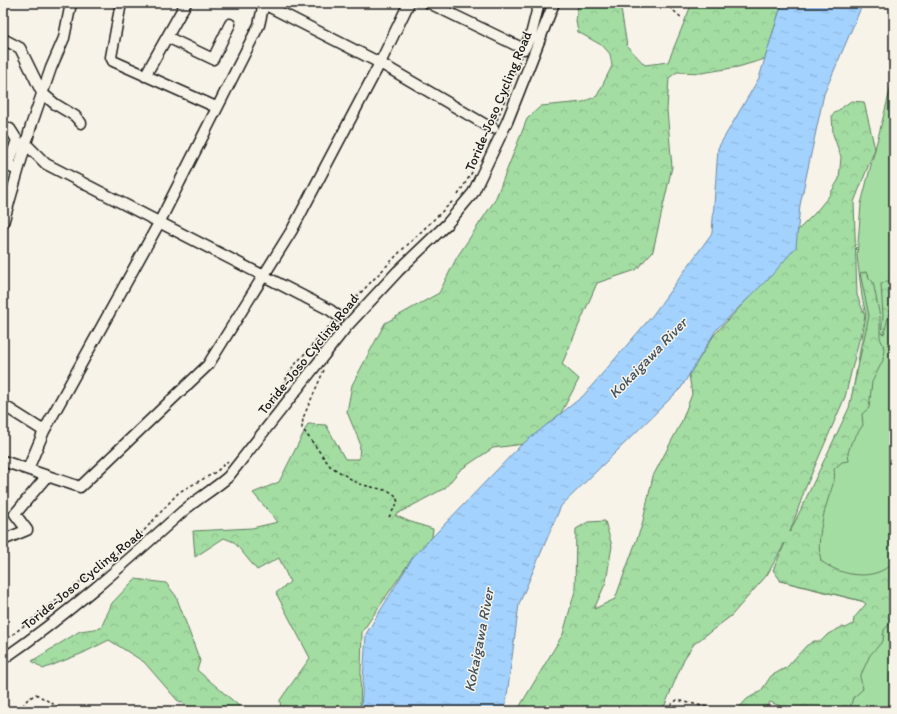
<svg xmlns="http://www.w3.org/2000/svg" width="897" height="714" viewBox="0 0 897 714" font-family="Itim,sans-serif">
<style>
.grass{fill:#a3dda2;stroke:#607c5f}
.forest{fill:url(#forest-crowns);stroke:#607c5f}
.water{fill:url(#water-ripples);stroke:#6d89a4}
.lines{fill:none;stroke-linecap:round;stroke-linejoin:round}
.minor-casing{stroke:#1c1c1c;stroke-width:13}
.path{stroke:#1c1c1c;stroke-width:1.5;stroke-dasharray:3 3;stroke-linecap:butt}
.minor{stroke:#f7f3e8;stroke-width:10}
.labels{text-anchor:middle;stroke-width:3;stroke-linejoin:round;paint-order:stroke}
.street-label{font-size:14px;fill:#1c1c1c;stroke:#f7f3e8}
.water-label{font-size:15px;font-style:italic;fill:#445360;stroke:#f7f3e8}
</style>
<defs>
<pattern id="forest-crowns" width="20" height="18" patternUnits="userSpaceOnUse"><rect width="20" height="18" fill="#a3dda2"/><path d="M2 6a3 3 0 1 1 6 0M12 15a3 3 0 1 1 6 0" fill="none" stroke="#8cbd8b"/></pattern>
<pattern id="water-ripples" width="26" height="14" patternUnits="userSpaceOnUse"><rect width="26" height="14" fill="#a3d2ff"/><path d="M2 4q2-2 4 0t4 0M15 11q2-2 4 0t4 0" fill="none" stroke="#8cb4da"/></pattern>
</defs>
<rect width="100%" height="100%" fill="#f7f3e8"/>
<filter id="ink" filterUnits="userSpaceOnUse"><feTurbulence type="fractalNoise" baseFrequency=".025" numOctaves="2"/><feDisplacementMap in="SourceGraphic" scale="8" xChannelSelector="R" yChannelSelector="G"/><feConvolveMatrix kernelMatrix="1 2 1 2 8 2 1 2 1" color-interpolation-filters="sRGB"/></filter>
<g filter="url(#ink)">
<path class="grass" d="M894 75V711H821L869 603 780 581 850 408 866 315 862 297 857 256 861 204Z"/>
<path class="forest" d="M578 3H617L621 9 627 46 645 65 668 62 692 3H782L765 59 738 67 702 73 677 72 669 78 667 110 672 167 653 251 636 270 597 283 562 364 579 379 561 413 524 444 493 448 460 470 445 488 395 515 408 521 433 529 432 537 413 557 362 632 360 711H281L280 700 310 658 276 593 290 582 279 558 257 570 234 542 224 538 195 557 193 531 252 528 278 522 253 493 279 482 308 424 326 425 345 459H359L360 443 347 412 352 385 385 323 439 293 457 257 495 200 527 119 541 106 583 102 597 96 612 66 610 54 603 46 578 32 576 21Z
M851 101 864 102 875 149 854 202 857 295 865 316 845 397 805 489 790 532 849 408 869 316 860 273 865 272 868 273 869 278 873 282 880 317V338L884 347 883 360 872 382 869 408 862 414 863 425 851 443 848 453 849 461 842 462 834 469C836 479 832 487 829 496 823 515 816 542 821 561 840 575 868 581 888 567L894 568V619L884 630 883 641 870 655 860 677 863 689 853 698 849 711H793L770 702 764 711H736L747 699 761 691 771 676 787 667 806 646 814 641H821L828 634 842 627 846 628 853 624 854 618 866 604 862 601 781 581 773 570 785 543 767 575 731 616 694 644 684 659 665 705 655 711H517L563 634 575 591 576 529 588 522 605 521 612 546 606 582 594 609 615 599 642 525 653 476 681 423 692 394 689 375 714 335 795 248 797 231 815 213 829 196 839 179 841 157 833 134 832 115Z
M894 278V304L889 313 884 334 881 333 883 316 881 284Z
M135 579 166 583 176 596 200 661 197 670 245 711H197L177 700 144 662 109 640 83 653 43 669 32 661 80 631 101 628 112 603Z"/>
<path class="water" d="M782 3H863L824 94 800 205 796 247 772 275 716 330 681 388 561 506 519 604 505 711H361L366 634 413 557 520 446 583 396 652 316 712 233 718 148 759 78Z"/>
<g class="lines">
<defs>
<path id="minor" d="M121 3 111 57 113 61 216 107
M429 3 524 49 531 35 539 3
M264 4 380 63 486 125 493 128
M167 37 213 59 230 24
M3 39 20 48 42 93 55 104 75 116 81 123
M145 76 186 3
M3 126 10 129 17 140 8 166 18 170
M26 144 46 164 330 310 338 316
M3 223 31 126 51 68 64 38 71 3
M3 405 44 431
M3 461 80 487 208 365 292 230 380 63 409 3
M28 469 44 431 159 223 259 25 264 3
M3 540 27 530 15 514 47 476
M3 659C67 615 124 564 182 512 197 499 213 490 228 477L347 326 398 271 447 224 473 193 507 122 554 3"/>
</defs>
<use href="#minor" class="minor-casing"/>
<path class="path" d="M665 3 683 19
M497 120 521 57
M458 195 474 169
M344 310 400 252 453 201
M324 370 303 418 302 428 330 466 359 484 389 491 395 495 398 502 389 517
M286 382 294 377
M271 406 292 368 332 323
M3 642 139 536 179 492 216 472 228 461
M19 711 27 700 36 694 65 711
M668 711 671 705 677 700 723 711"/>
<use href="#minor" class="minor"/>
</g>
</g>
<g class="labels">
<g class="street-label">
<text transform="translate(498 101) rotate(-67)" y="5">Toride-Joso Cycling Road</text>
<text transform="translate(308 354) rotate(-51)" y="5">Toride-Joso Cycling Road</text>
<text transform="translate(82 579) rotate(-39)" y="5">Toride-Joso Cycling Road</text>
</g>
<g class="water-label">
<text transform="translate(648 358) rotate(-46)" y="5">Kokaigawa River</text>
<text transform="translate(479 640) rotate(-79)" y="5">Kokaigawa River</text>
</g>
</g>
<rect width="897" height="714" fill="none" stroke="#f7f3e8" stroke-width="16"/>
<rect x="8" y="8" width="881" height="698" fill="none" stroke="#1c1c1c" stroke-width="1.5" filter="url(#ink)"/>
</svg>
